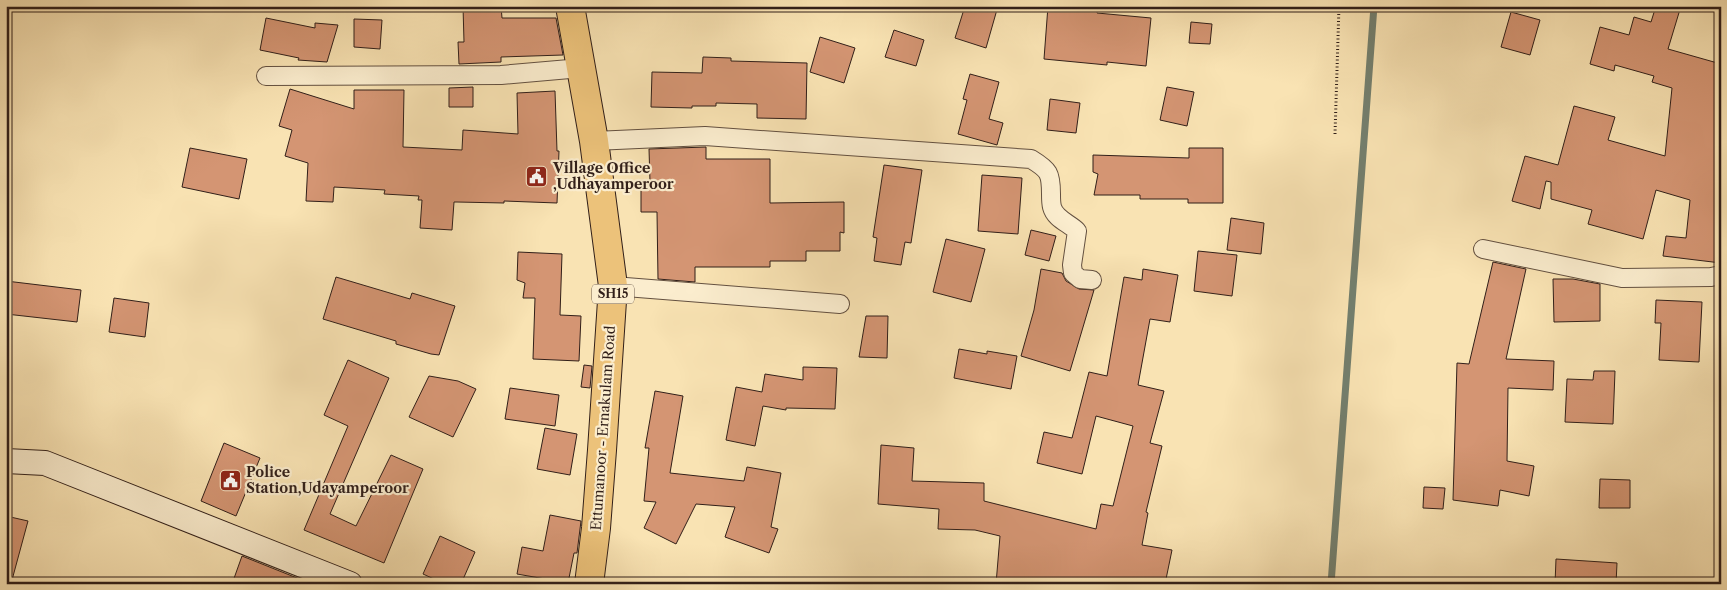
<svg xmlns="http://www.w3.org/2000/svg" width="1727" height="590" viewBox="0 0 1727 590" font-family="'Libre Caslon Text',serif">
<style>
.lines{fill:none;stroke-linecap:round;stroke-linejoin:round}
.stream{stroke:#737f6e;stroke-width:7}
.building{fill:#d49573;stroke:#311f19}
.street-casing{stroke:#635040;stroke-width:20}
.secondary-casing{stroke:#311f19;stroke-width:26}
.primary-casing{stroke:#311f19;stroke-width:30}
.path{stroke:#311f19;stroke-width:3;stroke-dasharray:1 2.5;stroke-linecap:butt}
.street{stroke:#fbedce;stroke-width:18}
.secondary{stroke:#fbedce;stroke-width:24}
.primary{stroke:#ecc27a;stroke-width:28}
.labels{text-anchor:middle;stroke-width:4.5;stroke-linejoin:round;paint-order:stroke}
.shield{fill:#fbedce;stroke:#6e5d4f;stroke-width:1}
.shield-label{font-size:12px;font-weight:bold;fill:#311f19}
.poi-label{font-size:14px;font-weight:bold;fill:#311f19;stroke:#fbedce;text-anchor:start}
.street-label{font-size:14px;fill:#311f19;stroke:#fbedce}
</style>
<rect width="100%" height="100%" fill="#f9e3b3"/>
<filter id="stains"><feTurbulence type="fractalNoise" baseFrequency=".004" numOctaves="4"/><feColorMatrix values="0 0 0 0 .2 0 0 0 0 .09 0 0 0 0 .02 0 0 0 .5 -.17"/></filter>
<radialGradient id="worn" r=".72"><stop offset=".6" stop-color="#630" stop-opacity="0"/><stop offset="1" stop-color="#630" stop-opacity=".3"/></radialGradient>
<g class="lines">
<path class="stream" d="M1331 584 1374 6"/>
</g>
<path class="building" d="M463 6H501L502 18H556L563 55 501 57V62L459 64 458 42H464Z
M965 6H998L986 48 955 38Z
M1048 6H1098L1097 13 1151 18 1146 66 1107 62V65L1044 59Z
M1656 6H1681L1668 49 1721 64V136L1718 157 1721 158V263L1663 256 1666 236 1686 238 1690 200 1656 190 1643 239 1588 224 1592 210 1551 199V182L1546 181 1540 209 1512 201 1525 156 1558 165 1574 106 1615 117 1608 140 1665 156 1672 88 1652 82 1654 76 1615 65 1614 71 1590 64 1600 27 1629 35 1634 17 1651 22Z
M1511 12 1540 20 1530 55 1501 47Z
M266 18 315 28V23L338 25 327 62 298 60 299 58 260 50Z
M354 19 382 20 380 49 354 47Z
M1191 22 1212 24 1210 44 1189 43Z
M894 30 924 40 916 66 885 57Z
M820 37 855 48 844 83 810 72Z
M703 57 731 58V61L807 63 806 119 757 118V104L716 103V106H692V108L651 107 652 72 702 73Z
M970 74 999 82 989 119 1003 123 997 145 958 134 967 100 963 99Z
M473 87V107H449V88Z
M1167 87 1194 92 1187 126 1160 120Z
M290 89 354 109V90H404L403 147 462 150 463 130 518 134 517 93 555 91 557 151H559L557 203 504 201V203L457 202H454L452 230 420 228 422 200H418L419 196 384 194 385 190 334 187 333 202 306 201 308 163 285 156 292 130 279 126Z
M1050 99 1080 103 1076 133 1047 130Z
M706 147V159H770V203L844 202V233L840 232V251H806V261H770V267H695V282L658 279 657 212H641V182H650L649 149Z
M190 148 247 159 239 199 182 187Z
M1189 148H1223V203H1188V199H1140V195H1094L1098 174 1093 172V155L1189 158Z
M884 165 922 170 911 243 905 242 901 265 874 261 877 238 873 237Z
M982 175 1022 178 1018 234 978 231Z
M1231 218 1264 223 1261 254 1227 250Z
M1031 230 1056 236 1049 261 1025 255Z
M946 239 985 249 971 302 933 292Z
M1198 251 1237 255 1232 296 1194 291Z
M518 252 562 254 560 315 581 316 579 361 533 359 535 298H523L525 283 517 280Z
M1493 262 1526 269 1506 359 1554 361 1553 390 1508 388 1507 461 1534 466 1529 496 1500 490 1498 506 1453 500 1457 363 1469 364Z
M1041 269 1062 273 1066 281 1079 289 1094 290 1070 371 1021 356 1034 310Z
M1143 269 1178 275 1170 322 1150 319 1138 385 1164 391 1150 443 1162 446 1146 512 1148 513 1142 545 1172 550 1165 584 1139 580 1138 584H996L1000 536 975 530 938 529 939 509 878 504 881 445 914 448 912 481 984 483V501L1096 529 1101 504 1113 506 1133 426 1096 416 1082 474 1037 463 1044 432 1072 438 1089 372 1107 376 1124 277 1142 280Z
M336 277 410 299 412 293 455 306 439 355 431 354 396 344V341L323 319Z
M1553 279H1573L1600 284V321L1554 322Z
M6 281 81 290 77 322 6 314Z
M114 298 149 303 145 337 109 332Z
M1656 300 1702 302 1699 362 1659 360 1661 323H1655Z
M866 316H888L887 358 859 357Z
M959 349 987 354V351L1017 356 1011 389 954 378Z
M348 360 389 378 330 514 356 526 391 455 423 469 384 563 304 530 348 426 324 415Z
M584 365 592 366 590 388 581 387Z
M803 367 837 368 835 409 786 408V410L763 406 755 446 726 440 736 387 762 392 765 374 803 380Z
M1594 371H1615L1613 424 1565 422 1567 379 1593 380Z
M429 376 458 381 476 389 453 437 409 417Z
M510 388 559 395 555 426 505 419Z
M655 391 683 396 670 473 744 481 747 467 781 473 771 527 778 529 769 553 725 537 735 507 696 504 676 544 644 528 656 502 644 501 649 448H645Z
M545 428 577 434 570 475 537 469Z
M224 443 260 458 236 516 201 501Z
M1600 479 1630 480V508H1599Z
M1424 487 1445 488 1443 509 1423 508Z
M550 515 581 521 577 553H574L568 583 517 574 522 547 543 551Z
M6 516 28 521 12 580 6 579Z
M440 536 475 552 461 584H445L423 574Z
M242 556 312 584H232Z
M1556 559 1617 563 1616 584H1555Z"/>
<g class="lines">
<defs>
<path id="street" d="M266 76 501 75 581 68
M594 141 705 136 1031 159C1049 170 1051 173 1051 194 1051 198 1051 203 1052 207 1055 219 1069 223 1077 231L1072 265 1073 273 1080 279 1092 280
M1483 249 1622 278 1711 277 1721 275
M613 286 840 304"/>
<path id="secondary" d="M6 461 45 463 350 584"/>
<path id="primary" d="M570 6 594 141 613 286 602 450 596 528 589 584"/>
</defs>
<use href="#street" class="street-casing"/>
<use href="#secondary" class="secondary-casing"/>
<use href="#primary" class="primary-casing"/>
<path class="path" d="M1335 134 1339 6"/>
<use href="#street" class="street"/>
<use href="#secondary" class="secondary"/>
<use href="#primary" class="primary"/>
</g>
<defs>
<symbol id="civic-square" viewBox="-11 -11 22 22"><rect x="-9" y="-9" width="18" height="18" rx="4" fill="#8f2418" stroke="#fbedce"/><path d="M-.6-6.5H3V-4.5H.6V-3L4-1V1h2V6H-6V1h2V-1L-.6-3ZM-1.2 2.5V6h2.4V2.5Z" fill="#fff"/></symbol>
</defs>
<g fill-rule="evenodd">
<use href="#civic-square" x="524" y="164" width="25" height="25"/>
<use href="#civic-square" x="218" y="468" width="25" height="25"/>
</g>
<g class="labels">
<rect class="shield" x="592" y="284.5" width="42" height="19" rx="4"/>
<g class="shield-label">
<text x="613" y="298">SH15</text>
</g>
<g class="poi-label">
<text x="553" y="173">Village Office<tspan x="553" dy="16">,Udhayamperoor</tspan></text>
<text x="246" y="477">Police<tspan x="246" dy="16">Station,Udayamperoor</tspan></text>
</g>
<g class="street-label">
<text transform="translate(603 428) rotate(-86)" y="5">Ettumanoor - Ernakulam Road</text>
</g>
</g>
<rect width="1727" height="590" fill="none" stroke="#f9e3b3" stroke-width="25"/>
<rect x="8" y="8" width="1712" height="575" fill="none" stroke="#311f19" stroke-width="2.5"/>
<rect x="12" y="12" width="1702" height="565" fill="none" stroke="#311f19"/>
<rect width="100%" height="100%" filter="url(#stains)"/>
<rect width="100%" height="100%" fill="url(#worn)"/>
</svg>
